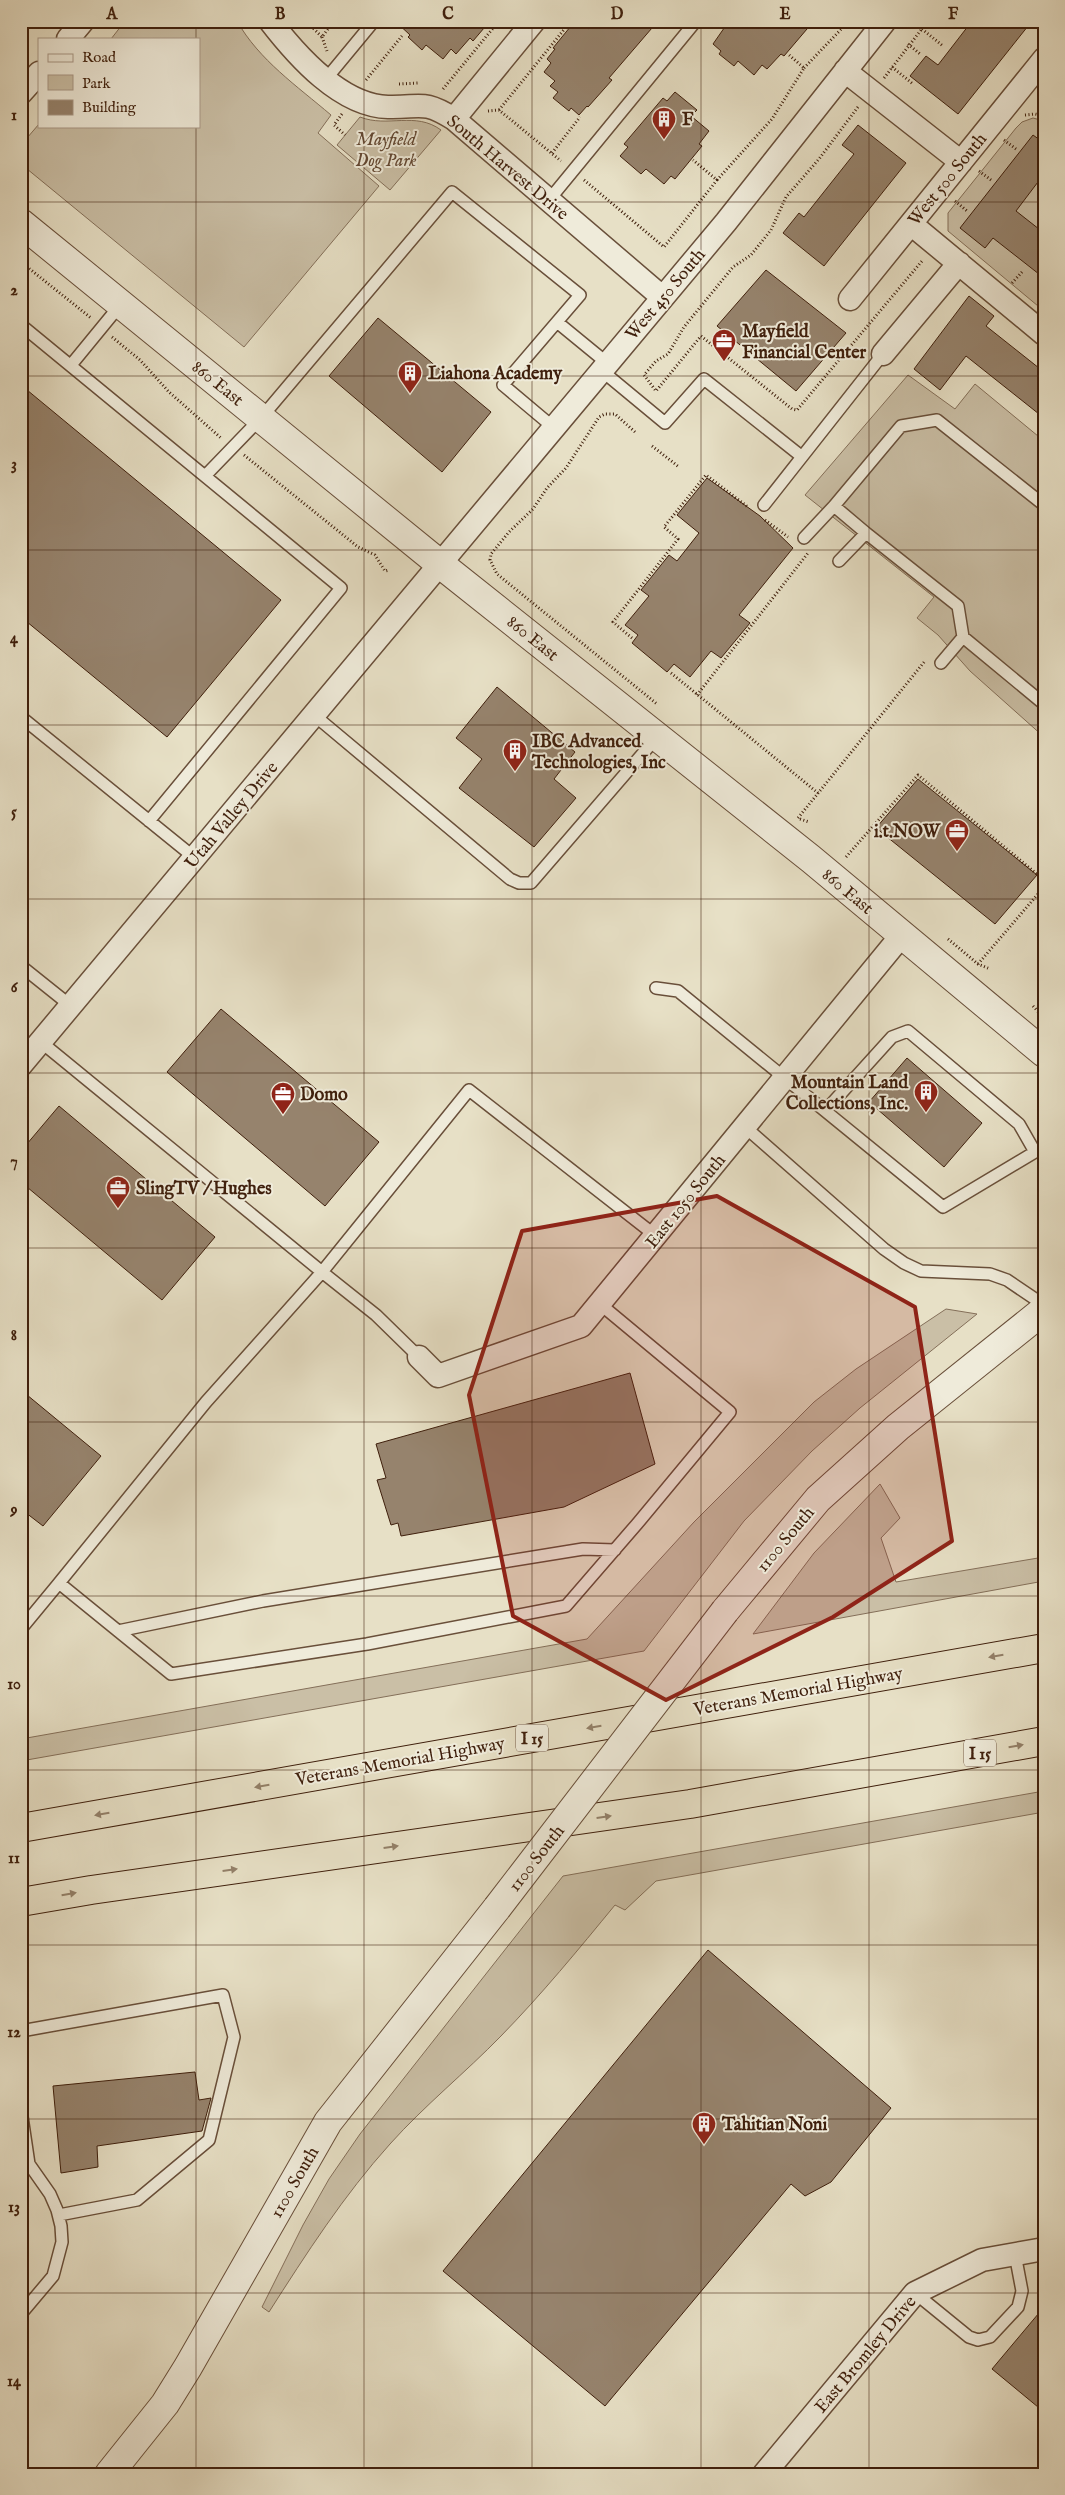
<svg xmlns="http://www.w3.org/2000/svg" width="1065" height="2495" viewBox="0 0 1065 2495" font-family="'IM FELL English',serif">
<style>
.green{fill:#cabfa6;stroke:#846f59}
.building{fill:#96836d;stroke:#3f1f0c}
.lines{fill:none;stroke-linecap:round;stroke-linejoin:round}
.service-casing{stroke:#694f3a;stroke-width:14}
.minor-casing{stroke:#694f3a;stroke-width:25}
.tertiary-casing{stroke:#694f3a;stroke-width:30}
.motorway-casing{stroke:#3f1f0c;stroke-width:30}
.path{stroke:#3f1f0c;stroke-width:3;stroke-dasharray:1 2.5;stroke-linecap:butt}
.service{stroke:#efebda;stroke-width:11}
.minor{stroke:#efebda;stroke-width:22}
.tertiary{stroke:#efebda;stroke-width:28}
.motorway{stroke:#e7e0c6;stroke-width:28}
.tertiary-bridge-casing{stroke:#694f3a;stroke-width:30;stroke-linecap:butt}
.tertiary-bridge{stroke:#efebda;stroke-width:28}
.oneway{fill:#938069}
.marked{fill:#8f2418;fill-opacity:0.2;stroke:#8f2418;stroke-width:4;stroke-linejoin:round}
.grid{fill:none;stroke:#3f1f0c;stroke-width:1;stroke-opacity:0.55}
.labels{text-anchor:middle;stroke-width:4;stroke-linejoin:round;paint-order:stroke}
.shield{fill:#efebda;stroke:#745c4a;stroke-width:1}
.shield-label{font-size:16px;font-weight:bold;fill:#3f1f0c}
.poi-label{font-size:18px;font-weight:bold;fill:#3f1f0c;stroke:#efebda;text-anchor:start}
.park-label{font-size:18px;font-style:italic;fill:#624732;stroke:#efebda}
.street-label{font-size:18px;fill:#3f1f0c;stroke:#efebda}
.neatline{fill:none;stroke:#3f1f0c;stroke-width:2}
.grid-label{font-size:16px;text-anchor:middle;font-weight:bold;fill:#3f1f0c}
</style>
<rect width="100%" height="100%" fill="#e7e0c6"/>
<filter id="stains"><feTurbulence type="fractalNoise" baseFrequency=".004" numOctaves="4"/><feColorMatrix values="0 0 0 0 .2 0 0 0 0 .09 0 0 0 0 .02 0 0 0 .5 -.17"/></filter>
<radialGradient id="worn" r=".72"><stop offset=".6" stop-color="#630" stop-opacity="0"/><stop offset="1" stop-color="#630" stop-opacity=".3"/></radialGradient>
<path class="green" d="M125 21H237C259 60 297 86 331 115L318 133 379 186 244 347 21 164V145L39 124V126H199V39H111Z
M360 117C388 128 415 111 441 130L390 190 337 145Z
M1033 118 1044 121V128L1039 134 1044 138V311L948 231V213L1016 128 1022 122Z
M908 375 955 409 975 384 1044 441V737L970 671 938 635 917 618 934 597 805 495Z
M946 1309 977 1314 860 1408 812 1451 744 1521 644 1651 21 1761V1739L587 1639 694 1522 814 1402 856 1369Z
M880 1484 900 1518 881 1538 896 1582 1044 1557V1581L753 1634 814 1553Z
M1044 1791V1812L656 1881 625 1910 615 1905C578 1950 542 1994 501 2036 465 2073 425 2105 390 2144 344 2195 306 2254 269 2312L262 2307 303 2225 329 2179 360 2134 563 1876Z"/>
<path class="building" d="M395 21H490L473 41 470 38 456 54 451 49 443 59 426 45 422 50 408 37 410 35Z
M575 21H580L589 29 595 21H658L609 78 612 80 588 107 587 106 579 115 571 108 569 111 553 98 558 92 550 86 555 81 544 72 551 63 547 59 555 49 553 48Z
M729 21H798L807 29 784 56 781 54 767 69 762 65 754 75 738 61 734 66 719 54 721 51 713 44Z
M972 21H1032L958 114 910 76 926 56 938 65Z
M675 92 697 110 691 116 709 131 699 144 702 146 675 179 671 176 664 184 646 169 641 174 620 156 628 147 624 144 663 98 667 101Z
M858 125 906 163 824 266 783 233 799 213 804 217 854 154 842 145Z
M1033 135 1044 143V174L1016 211 1044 233V278L993 238 985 248 960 228Z
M766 270 846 333 796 391 717 326Z
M969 296 994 316 986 326 1044 372V418L966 356 940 390 914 369Z
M378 318 491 412 442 472 329 376Z
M21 385 281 600 167 737 21 617Z
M707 478 760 516 793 548 739 615 750 623 721 658 711 651 690 677 674 664 667 672 632 643 638 635 625 625 649 596 641 590 669 555 677 561 699 533 677 515Z
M497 687 575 752 554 779 576 798 534 847 459 788 482 759 456 738Z
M918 779 1037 875 995 924 876 828Z
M221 1009 379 1142 325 1206 167 1072Z
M907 1058 982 1123 944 1167 869 1102Z
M59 1106 215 1237 162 1300 21 1182V1151Z
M630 1373 655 1464 564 1507 401 1536 398 1523 391 1525 377 1480 386 1478 376 1444Z
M21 1390 101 1456 43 1526 21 1509Z
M708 1950 891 2108 831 2182 805 2196 791 2184 605 2406 443 2271Z
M195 2072 199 2100 211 2098 202 2131 97 2146 98 2167 61 2173 53 2086Z
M1044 2307V2412L992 2369Z"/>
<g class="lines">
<defs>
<path id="service" d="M326 79 374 21
M549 200 696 21
M557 322 607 363
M21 325 341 588 149 821
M71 365 121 304
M601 370 665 423 704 379 801 456
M205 476 261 418 452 192 580 295 503 385 553 427
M764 505 883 354
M834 506 866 533
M804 538 834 506 901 426 937 420 1044 505
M839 561 866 533 958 606 963 637
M941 663 963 637 1044 704
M314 715 510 879 519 883H531L657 737
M21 717 195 858
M21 966 71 1006
M656 988 678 991 943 1207 1035 1152 1019 1124 908 1031 892 1037 826 1110
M41 1042 322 1272 206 1402 59 1583
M745 1127 884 1249 904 1263 921 1271 990 1274 1007 1280 1044 1305
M419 1357 376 1315 322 1272 469 1090 656 1236
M21 1629 59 1583 171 1674 367 1644 566 1606 637 1524 730 1412 600 1304
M118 1631 263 1601 583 1549 615 1550
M21 2031 223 1995 234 2037 209 2140 137 2200 59 2215
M21 2110 29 2164 50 2194 57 2210 61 2226 62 2242 53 2276 21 2314
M915 2293 969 2337 978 2340 990 2337 1018 2307 1022 2291 1015 2254"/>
<path id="minor" d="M270 21C297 56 341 106 388 107 421 108 422 99 454 119L662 297
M68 39 83 21
M845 71 961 162
M21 93 39 73
M454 119 534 21
M911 224 1044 334
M850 299 1044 59
M883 354 959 263
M21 1065 726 222 885 21
M419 1357 438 1376 581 1326 901 936
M764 2474 915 2293 982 2260 1044 2249"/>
<path id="tertiary" d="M21 223 440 564 811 859 1044 1053
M725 1611 818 1499 898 1427 1044 1310
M109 2474 165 2404 188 2367 328 2122 497 1908"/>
<path id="motorway" d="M21 1828 1044 1648
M21 1902 91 1890 690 1804 1044 1741"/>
</defs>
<use href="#service" class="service-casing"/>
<use href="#minor" class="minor-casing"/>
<use href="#tertiary" class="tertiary-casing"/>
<use href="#motorway" class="motorway-casing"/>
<path class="path" d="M306 21 322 37 334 21
M922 29 943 46
M322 37 327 51
M908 44 920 54
M892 67 913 84
M804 68 849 21
M884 78 928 21
M366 80 402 36
M399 84 418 83
M443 89 499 21
M858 107 819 159 786 197 771 230 751 255 733 267 684 327 668 354 656 361 644 375 656 391 701 336 792 409 797 410 922 261
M499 110 571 21
M488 111 499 110 561 161
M342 114 334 125 345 135
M1025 115 1035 114 1044 116
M1004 140 1016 149
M552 153 580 117
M979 171 991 180
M584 180 664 247 717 180 693 160
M717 180 772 119 804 68 788 54
M955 201 967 211
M21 262 91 318
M1012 283 1022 272
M1038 304 1044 297
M112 337 140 360 169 392 221 438
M635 432 615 414H605L599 417 566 468 547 488 533 509 509 532 491 554 490 560 497 574 657 704
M652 446 679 467
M244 455 358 547 375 555 385 571 389 570
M765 520 788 537
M632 638 613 622 678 539 664 527 706 475 748 507
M671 673 818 793
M697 695 808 553
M798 818 925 661
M800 819 809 822
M846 857 918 775 1044 880
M948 939 978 964 990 969
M978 964 1044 887
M1033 1006 1044 1018"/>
<use href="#service" class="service"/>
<use href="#minor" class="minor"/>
<use href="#tertiary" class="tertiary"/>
<use href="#motorway" class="motorway"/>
<defs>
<path id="tertiary-bridge" d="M497 1908 725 1611"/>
</defs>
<use href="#tertiary-bridge" class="tertiary-bridge-casing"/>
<use href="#tertiary-bridge" class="tertiary-bridge"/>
</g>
<defs><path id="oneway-solid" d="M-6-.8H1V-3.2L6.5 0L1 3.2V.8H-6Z" transform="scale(1.25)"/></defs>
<g class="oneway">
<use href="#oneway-solid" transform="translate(996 1656) rotate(170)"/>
<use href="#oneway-solid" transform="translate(594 1727) rotate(170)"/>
<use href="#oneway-solid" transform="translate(1016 1746) rotate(-10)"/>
<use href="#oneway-solid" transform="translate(262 1786) rotate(170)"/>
<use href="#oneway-solid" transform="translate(102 1814) rotate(170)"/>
<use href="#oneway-solid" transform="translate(604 1817) rotate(-8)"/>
<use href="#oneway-solid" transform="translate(391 1847) rotate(-8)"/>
<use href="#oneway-solid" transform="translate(230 1870) rotate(-8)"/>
<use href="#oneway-solid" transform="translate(69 1894) rotate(-10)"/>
</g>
<path class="marked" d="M717 1196 915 1307 952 1541 833 1617 666 1700 513 1616 469 1395 522 1231Z"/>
<path class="grid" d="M196 21V39M364 21V2474M532 21V2474M701 21V2474M869 21V2474M196 126V2474M21 202H1044M21 376H1044M21 550H1044M21 725H1044M21 899H1044M21 1073H1044M21 1248H1044M21 1422H1044M21 1596H1044M21 1770H1044M21 1945H1044M21 2119H1044M21 2293H1044"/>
<defs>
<symbol id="building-pin" viewBox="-11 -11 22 30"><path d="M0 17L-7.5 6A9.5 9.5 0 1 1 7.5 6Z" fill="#8f2418" stroke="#efebda"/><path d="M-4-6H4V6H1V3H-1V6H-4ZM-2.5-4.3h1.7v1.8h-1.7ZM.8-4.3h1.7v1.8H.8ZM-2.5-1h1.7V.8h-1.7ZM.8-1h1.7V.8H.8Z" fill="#fff"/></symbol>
<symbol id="office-pin" viewBox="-11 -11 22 30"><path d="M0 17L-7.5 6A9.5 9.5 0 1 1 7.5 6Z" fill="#8f2418" stroke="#efebda"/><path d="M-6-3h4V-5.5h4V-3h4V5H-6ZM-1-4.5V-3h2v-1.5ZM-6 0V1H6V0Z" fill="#fff"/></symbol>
</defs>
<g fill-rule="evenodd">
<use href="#building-pin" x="650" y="105" width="28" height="38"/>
<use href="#office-pin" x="710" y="327" width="28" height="38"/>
<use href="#building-pin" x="396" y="359" width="28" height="38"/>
<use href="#building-pin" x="501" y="737" width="28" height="38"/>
<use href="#office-pin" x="943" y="817" width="28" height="38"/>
<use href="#building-pin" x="912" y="1078" width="28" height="38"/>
<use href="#office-pin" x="269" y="1080" width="28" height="38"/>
<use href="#office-pin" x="104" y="1174" width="28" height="38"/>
<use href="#building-pin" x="690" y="2110" width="28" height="38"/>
</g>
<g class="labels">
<g class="shield">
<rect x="516" y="1724.5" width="32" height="27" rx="4"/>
<rect x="964" y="1739.5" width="32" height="27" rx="4"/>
</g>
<g class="shield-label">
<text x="532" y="1744">I 15</text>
<text x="980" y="1759">I 15</text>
</g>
<g class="poi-label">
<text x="682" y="125">F</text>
<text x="742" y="337">Mayfield<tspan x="742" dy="21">Financial Center</tspan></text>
<text x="428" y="379">Liahona Academy</text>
<text x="532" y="747">IBC Advanced<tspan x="532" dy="21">Technologies, Inc</tspan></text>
<text x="940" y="837" text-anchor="end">i.t.NOW</text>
<text x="908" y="1088" text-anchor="end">Mountain Land<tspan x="908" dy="21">Collections, Inc.</tspan></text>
<text x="300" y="1100">Domo</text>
<text x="136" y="1194">SlingTV / Hughes</text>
<text x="722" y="2130">Tahitian Noni</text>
</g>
<g class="park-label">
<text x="386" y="145">Mayfield<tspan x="386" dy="21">Dog Park</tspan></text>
</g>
<g class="street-label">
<text transform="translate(508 167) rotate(40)" y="6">South Harvest Drive</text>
<text transform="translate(947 179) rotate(-51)" y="6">West 500 South</text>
<text transform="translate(665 294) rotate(-50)" y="6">West 450 South</text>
<text transform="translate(218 383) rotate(39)" y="6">860 East</text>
<text transform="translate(533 638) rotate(39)" y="6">860 East</text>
<text transform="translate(231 815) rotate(-50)" y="6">Utah Valley Drive</text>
<text transform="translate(848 891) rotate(40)" y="6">860 East</text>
<text transform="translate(685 1201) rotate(-51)" y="6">East 1050 South</text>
<text transform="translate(785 1539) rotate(-50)" y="6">1100 South</text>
<text transform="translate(798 1691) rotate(-10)" y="6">Veterans Memorial Highway</text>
<text transform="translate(400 1761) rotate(-10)" y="6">Veterans Memorial Highway</text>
<text transform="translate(536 1858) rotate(-52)" y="6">1100 South</text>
<text transform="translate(294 2182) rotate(-60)" y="6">1100 South</text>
<text transform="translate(865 2354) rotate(-50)" y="6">East Bromley Drive</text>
</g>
</g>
<rect width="1065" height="2495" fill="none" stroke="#e7e0c6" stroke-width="55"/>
<rect x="38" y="38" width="162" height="90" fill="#efebda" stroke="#a99988"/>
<rect x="48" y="54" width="25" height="8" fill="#efebda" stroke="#a99988"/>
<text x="82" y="62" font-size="15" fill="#3f1f0c">Road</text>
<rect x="48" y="75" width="25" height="15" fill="#cabfa6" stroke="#a99988"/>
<text x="82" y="88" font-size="15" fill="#3f1f0c">Park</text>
<rect x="48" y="100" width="25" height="15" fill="#96836d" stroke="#a99988"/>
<text x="82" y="112" font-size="15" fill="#3f1f0c">Building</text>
<rect x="28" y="28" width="1010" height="2440" class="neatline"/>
<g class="grid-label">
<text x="112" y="19">A</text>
<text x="280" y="19">B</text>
<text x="448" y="19">C</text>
<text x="617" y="19">D</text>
<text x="785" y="19">E</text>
<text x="953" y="19">F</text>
<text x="14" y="120">1</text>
<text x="14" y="295">2</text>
<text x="14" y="469">3</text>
<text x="14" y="643">4</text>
<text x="14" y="817">5</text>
<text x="14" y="992">6</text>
<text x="14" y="1166">7</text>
<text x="14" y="1340">8</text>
<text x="14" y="1515">9</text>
<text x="14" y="1689">10</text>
<text x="14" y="1863">11</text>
<text x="14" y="2037">12</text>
<text x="14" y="2212">13</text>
<text x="14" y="2386">14</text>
</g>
<rect width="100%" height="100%" filter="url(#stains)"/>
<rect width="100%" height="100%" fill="url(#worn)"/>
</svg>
